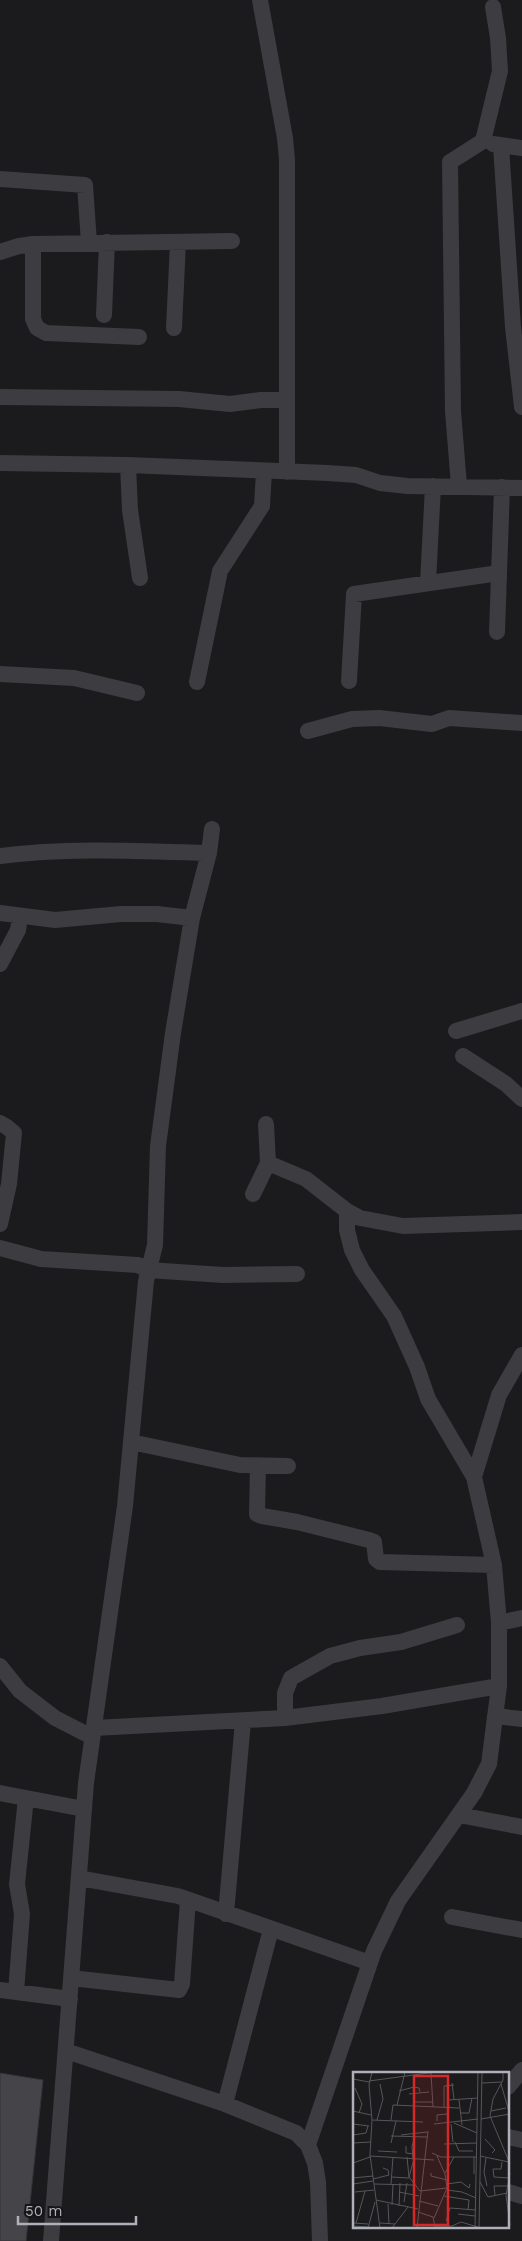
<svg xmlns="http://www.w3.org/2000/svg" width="522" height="2241" viewBox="0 0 522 2241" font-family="'Work Sans',sans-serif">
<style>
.building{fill:#454549;stroke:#353438}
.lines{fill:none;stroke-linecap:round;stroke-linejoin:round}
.street{stroke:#3c3c41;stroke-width:16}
.inset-road{fill:none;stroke:#56565b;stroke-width:1}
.view{fill:#d62828;fill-opacity:0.15;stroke:#d62828;stroke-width:2.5}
.inset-edge{fill:none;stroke:#aeb0ba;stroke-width:2.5}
</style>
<rect width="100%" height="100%" fill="#1b1a1c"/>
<path class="building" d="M0 2073 43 2080 26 2241H0Z"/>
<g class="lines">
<path class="street" d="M260 0 285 138 287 160V472
M493 144 522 148
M501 146 513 327 522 407
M0 179 85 185 89 243
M33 244V319L37 328 46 333 139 337
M0 252 19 246 33 244 232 241
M104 315 107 242
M174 328 178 242
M0 397 179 399 230 404 261 400H287
M0 463 128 465 328 473 356 475 380 483 407 486 522 488
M128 465 130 510 140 578
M459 486 453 411 450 162 483 141 500 71 498 38 493 7
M428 583 433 486
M497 632 502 487
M0 674 74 678 137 693
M349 681 354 594 499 573
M197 682 220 571 262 506 264 472
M308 731 352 719 379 718 432 724 449 718 522 723
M0 856C68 847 141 851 209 853
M0 913 55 920 121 914H157L192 918
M0 964 18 930 20 916
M456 1031 522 1011
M463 1056 506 1084 522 1099
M0 1123 7 1127 14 1133 9 1184 0 1224
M268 1163 306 1179 347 1211 360 1218 403 1226 522 1222
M253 1194 268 1163 266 1124
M0 1248 41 1259 138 1265 148 1270 223 1275 297 1274
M131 1442 240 1465 288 1466
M258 1466 257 1514 262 1516 297 1522 369 1540 374 1542 376 1559 380 1562 494 1565
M474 1477 499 1395 522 1355
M499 1623 522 1618
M0 1666 20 1691 55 1718 92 1737
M495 1716 522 1719
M285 1718V1693L291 1678 330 1656 360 1648 401 1642 457 1625
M94 1728 285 1718 382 1706 499 1686
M0 1793 84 1809
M459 1815 522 1827
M79 1878 178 1896 370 1963
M226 1914 243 1721
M452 1917 522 1930
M71 1978 179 1990 182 1984 188 1900
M0 1990 70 1999
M16 1992 22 1914 17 1884 26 1798
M66 2051 225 2104 296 2133 308 2145 315 2163 318 2182 320 2241
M508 2087 522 2070
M225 2104 271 1929
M508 2137 522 2140
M308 2145 374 1951 398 1901 474 1793 489 1764 499 1686V1623L494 1565 474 1477 428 1399 417 1367 394 1316 362 1270 352 1250 347 1230V1211
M508 2192 522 2196
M51 2241 86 1783 125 1506 146 1281 155 1245 158 1146 173 1033 192 918 209 853 212 829"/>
</g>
<g transform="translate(353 2072)">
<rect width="156" height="156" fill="#1b1a1c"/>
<path class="inset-road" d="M19 0 16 13 19 48 17 83 27 156M150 0V8L140 27 137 44 157 92M78 1 80 35M0 7 16 10M16 9 83 0M99 11 101 27M129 11 149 10M148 12 157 43M94 13 96 36M2 16 9 32 6 41M46 19 61 15 66 16 67 20M56 22 76 20M95 28 125 26M106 28 109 53M60 30H80M44 33 52 0M91 36V14L101 13M0 39 18 43M138 39 153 36M108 41H116L119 26M128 47 157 42M19 48 70 50M24 48 30 27 27 12M38 48 40 33 106 36M84 49V43L94 42M101 51 124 61M0 52 16 54M81 52 125 47M98 52 100 70M0 63 13 61 15 54M48 63 74 60M38 64 74 65M132 67 142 78 139 81M102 70 106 79H120M0 71 18 70M38 71 43 49M91 72 124 71M53 74V81L61 82M25 79 44 80M79 81 88 85H124M17 84 81 88M127 84 156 90M54 85 56 105 67 119M121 85V102M133 86 131 100 134 114M60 87 59 74 62 64M149 90 148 97H140L141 105 156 106M0 91 17 85M78 101V104L94 108M92 101 101 85M157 101 153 123 157 153M38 105 56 106M56 105 61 87M0 106 20 104M20 107 36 103 35 98 30 96M127 110 135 125 154 121M0 112 20 109M21 112 60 113M38 112 40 85M94 112 108 110 116 116 117 112M94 118 109 120 123 126M67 119 94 116M2 120 21 118M46 120 66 124M142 123 141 114H155M91 124 116 128 115 138M23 128 65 137M66 129 85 134M51 130 54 111M35 132 36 152M39 133 40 112M46 134 47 111M65 140 80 145 82 155M105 142 122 144M81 146 94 116 92 102 84 84M93 149 97 136 123 138M0 151 15 152M3 151 12 119M27 151 42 152M0 154 15 155M82 154H99L108 150 128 156M15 156 22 130M39 156 55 135M64 156 75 59M122 156 125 0M126 156 129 0"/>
<path class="view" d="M61 4H95V153H61Z"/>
<rect width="156" height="156" class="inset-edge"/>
</g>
<path d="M18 2216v8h118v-8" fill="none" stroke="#aeb0ba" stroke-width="2.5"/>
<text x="25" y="2216" font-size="15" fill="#aeb0ba" stroke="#161517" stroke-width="4" paint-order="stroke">50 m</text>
</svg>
